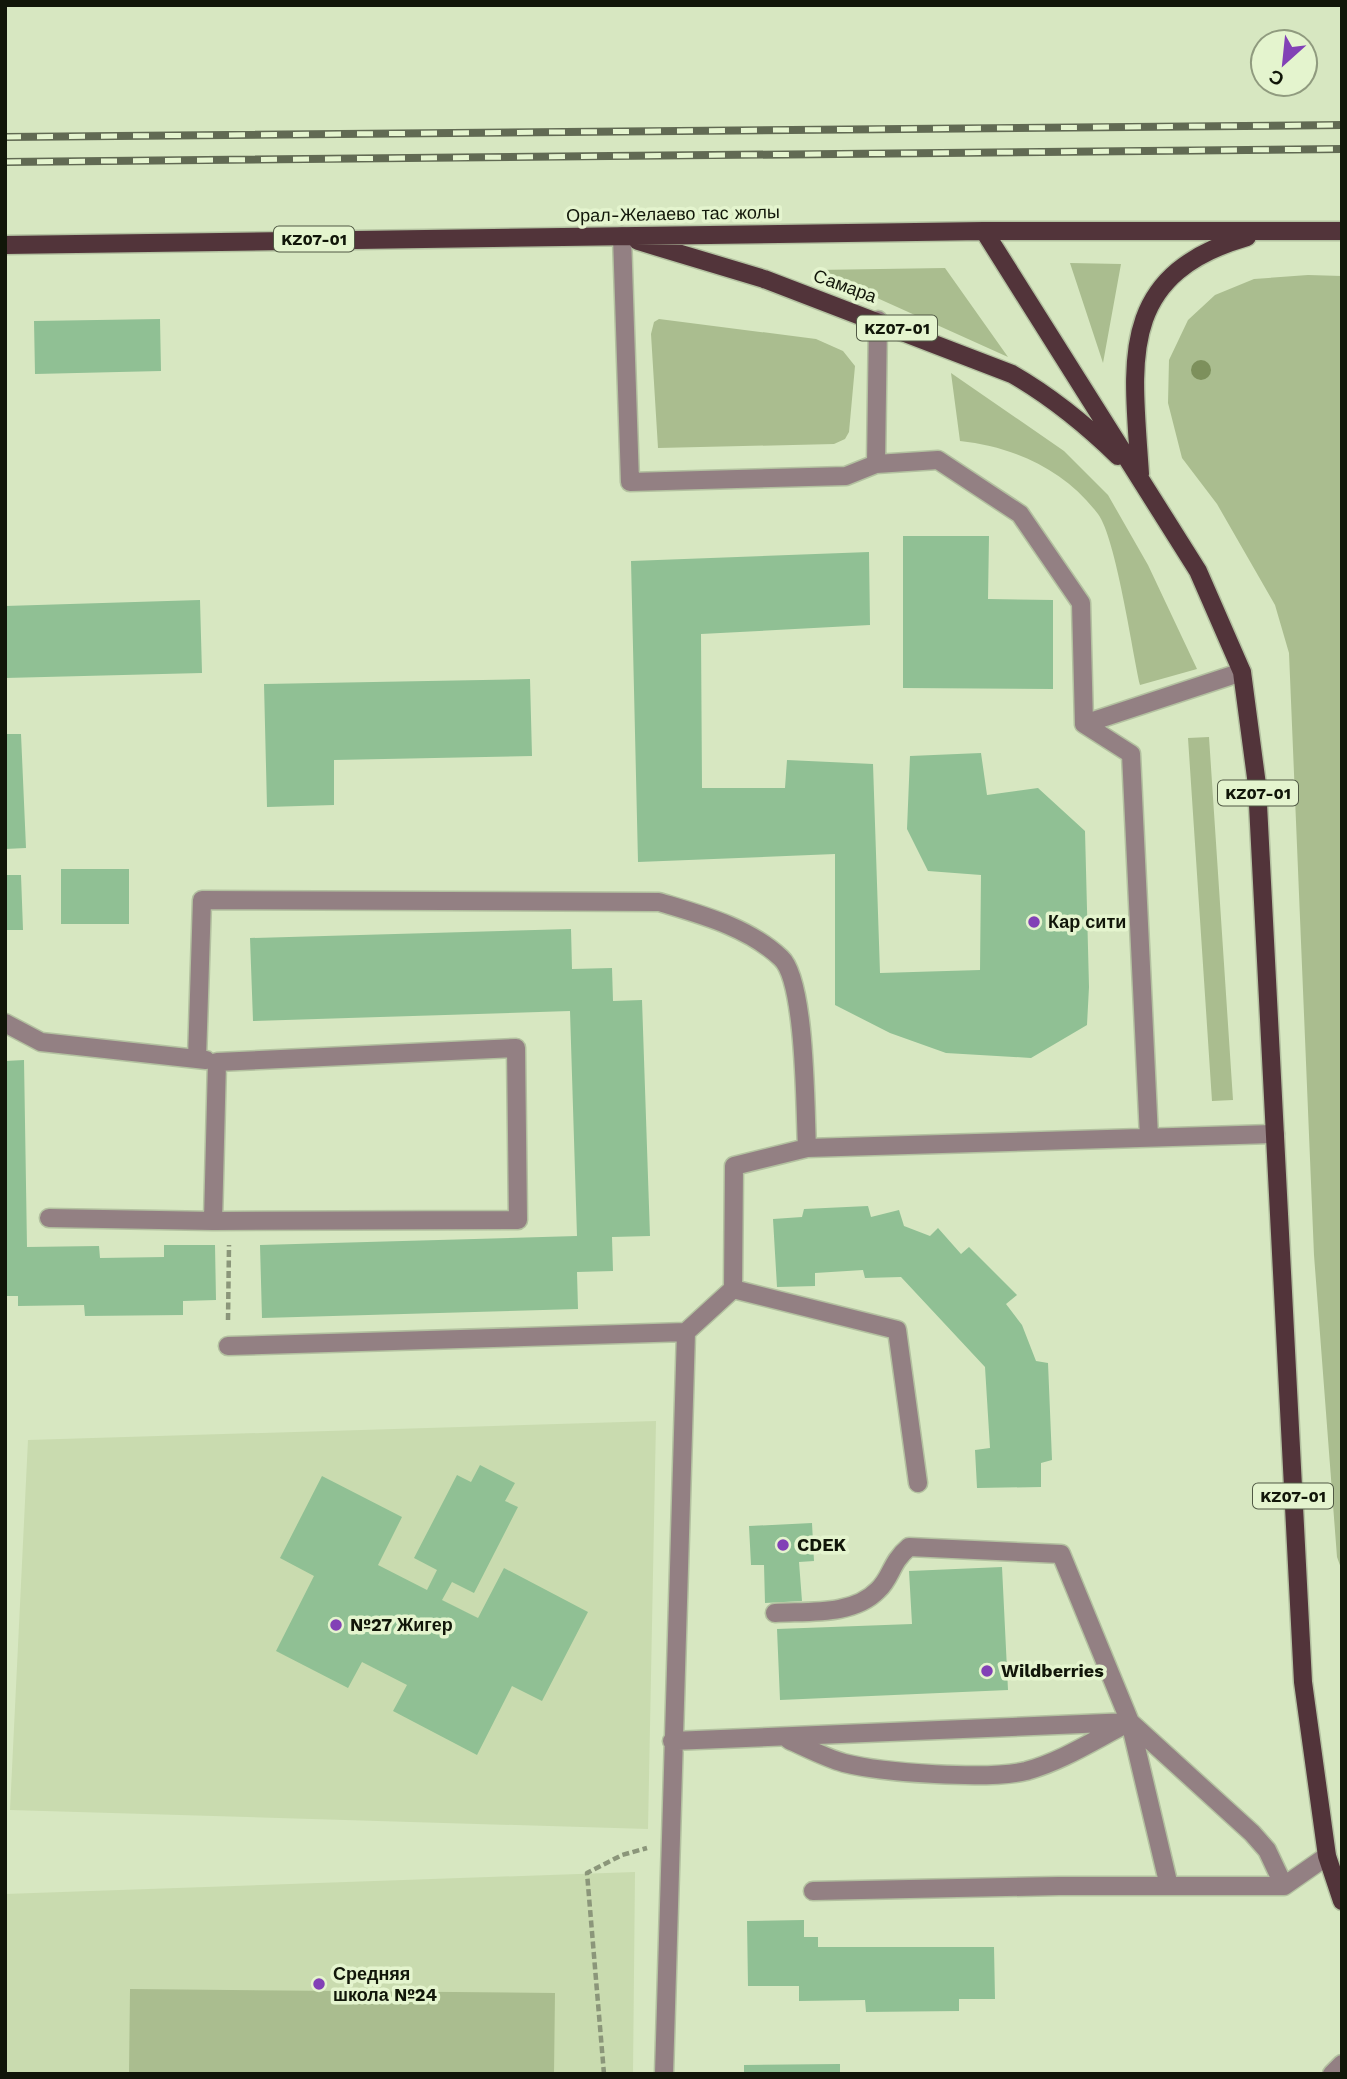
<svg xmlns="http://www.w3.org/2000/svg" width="1347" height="2079" viewBox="0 0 1347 2079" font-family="'Work Sans',sans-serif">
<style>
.built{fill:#c9dbaf}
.green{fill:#aabd8f}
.building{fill:#90c094}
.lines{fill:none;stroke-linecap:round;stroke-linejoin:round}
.lane-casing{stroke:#b3c1a0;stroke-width:21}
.primary-casing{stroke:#b3c1a0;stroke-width:21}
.path{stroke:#8b967a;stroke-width:4.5;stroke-dasharray:7 3.5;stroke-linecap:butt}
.lane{stroke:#938083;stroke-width:18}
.primary{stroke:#52343a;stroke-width:18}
.rail-casing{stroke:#616a53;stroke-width:8}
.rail{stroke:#e4f4ce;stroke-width:5;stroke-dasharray:16;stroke-linecap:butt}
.tree{fill:#7d905c}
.poi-dot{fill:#8241b6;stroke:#e4f4ce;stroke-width:2.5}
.labels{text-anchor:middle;stroke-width:7;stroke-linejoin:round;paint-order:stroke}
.shield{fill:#e4f4ce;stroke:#505944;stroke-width:2}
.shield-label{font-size:16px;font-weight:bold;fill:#111609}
.street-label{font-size:18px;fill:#111609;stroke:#e4f4ce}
.poi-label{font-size:18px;font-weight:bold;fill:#111609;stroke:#e4f4ce;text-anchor:start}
</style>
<rect width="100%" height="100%" fill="#d7e7c1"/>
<path class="built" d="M656 1421 648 1829 10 1810 28 1440Z
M635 1872 633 2074H5V1894Z"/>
<path class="green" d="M1070 263 1121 264 1103 363Z
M945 268 1008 357 815 270Z
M1308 275 1342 276V1571L1337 1557 1314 1255 1289 653 1275 605 1217 504 1182 458 1168 403 1169 360 1188 320 1215 295 1254 279Z
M659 319 816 339 843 351 855 366 849 432 845 439 834 444 658 448 651 334 654 322Z
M951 373 1064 451 1108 495 1148 565 1197 669 1140 685C1132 650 1116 538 1098 514 1064 469 1014 447 960 441Z
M1209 737 1233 1100 1212 1101 1188 738Z
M130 1989 555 1993 554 2074H129Z"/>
<path class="building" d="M160 319 161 371 35 374 34 321Z
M903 536H989L988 599 1053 600V689L903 688Z
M869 552 870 625 701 634 702 788H785L787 760 873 764 880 973 980 970 981 875 928 871 907 829 910 756 981 753 987 795 1038 788 1085 831 1089 987 1087 1025 1031 1058 946 1053 890 1033 835 1005V854L638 862 631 561Z
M200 600 202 673 5 678V606Z
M530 679 532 756 334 760V805L267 807 264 684Z
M5 734H21L26 848 5 849Z
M61 869H129V924H61Z
M5 875H21L23 930H5Z
M571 929 572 969 612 968 613 1001 642 1000 650 1236 612 1237 613 1271 577 1272 578 1309 262 1318 260 1245 577 1236 570 1011 253 1021 250 938Z
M24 1060 27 1247 99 1246 100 1258 164 1257V1245H215L216 1300 183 1301V1315L85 1316 84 1305 18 1306V1296H5V1061Z
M868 1206 871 1217 899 1210 904 1226 930 1236 938 1228 961 1254 969 1247 1017 1295 1006 1304 1022 1325 1036 1361 1048 1363 1052 1460 1041 1463V1487L977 1488 975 1450 990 1448 985 1367 901 1277 865 1278 863 1270 815 1273V1286L777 1287 773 1219 802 1217 804 1209Z
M480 1465 515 1483 505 1501 518 1507 474 1593 452 1582 442 1600 478 1618 504 1568 588 1612 542 1701 512 1686 477 1755 393 1711 407 1685 362 1662 348 1688 276 1651 314 1576 280 1558 322 1476 402 1517 378 1565 427 1590 437 1570 414 1558 457 1475 471 1482Z
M812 1523 814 1561 799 1562 802 1601 765 1603 764 1565H751L749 1526Z
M1002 1567 1008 1690 780 1700 777 1629 912 1624 909 1571Z
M804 1920V1937H818V1947H994L995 1999H959V2011L866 2012 865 2000 799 2001V1986H748L747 1921Z
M840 2064V2074H744V2065Z"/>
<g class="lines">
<defs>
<path id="lane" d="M622 236 630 482 846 476 876 464
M878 320 876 464 938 460 1020 514 1081 603 1084 724 1242 672
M1084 724 1131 754 1149 1137
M5 1023 41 1042 206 1060
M197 1059 202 900 659 902C702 915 748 927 781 958 806 981 805 1110 807 1148
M49 1218 213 1221 217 1062 516 1048 518 1220 213 1221
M228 1346 686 1332 733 1289
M918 1483 897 1330 733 1289 734 1166 807 1148 1275 1134
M775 1613C808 1611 853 1616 878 1590 892 1577 890 1563 909 1547L1061 1554 1130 1722 1169 1886
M789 1740C807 1748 826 1758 844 1763 883 1773 988 1780 1026 1771 1060 1762 1093 1741 1124 1725
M672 1741 1130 1722 1252 1833 1267 1850 1284 1886
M813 1891 1059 1886H1284L1327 1856
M664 2074 686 1332
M1332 2074 1342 2064"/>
<path id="primary" d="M984 231 1198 571 1242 672 1257 785 1303 1682 1327 1856 1342 1901
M638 241 764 279 1012 374C1052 397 1085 424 1118 456
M5 245 984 231H1342
M1140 474C1133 364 1115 275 1247 237"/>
</defs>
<use href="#lane" class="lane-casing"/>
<use href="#primary" class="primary-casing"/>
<path class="path" d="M228 1320 229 1245
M604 2074 587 1873 622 1855 647 1848"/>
<use href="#lane" class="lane"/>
<use href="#primary" class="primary"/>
<defs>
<path id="rail" d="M5 137 1342 125
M5 162 1342 149"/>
</defs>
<use href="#rail" class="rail-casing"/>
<use href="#rail" class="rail"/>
</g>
<circle class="tree" cx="1201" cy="370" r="10"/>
<g class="poi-dot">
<circle cx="1034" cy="922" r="7"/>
<circle cx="783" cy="1545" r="7"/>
<circle cx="336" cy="1625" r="7"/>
<circle cx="987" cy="1671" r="7"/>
<circle cx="319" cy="1984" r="7"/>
</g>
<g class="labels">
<g class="shield">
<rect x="274" y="226.5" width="80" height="25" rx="5"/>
<rect x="857" y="315.5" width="80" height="25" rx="5"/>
<rect x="1218" y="780.5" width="80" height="25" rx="5"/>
<rect x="1253" y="1483.5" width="80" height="25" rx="5"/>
</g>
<g class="shield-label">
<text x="314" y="245">KZ07-01</text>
<text x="897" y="334">KZ07-01</text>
<text x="1258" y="799">KZ07-01</text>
<text x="1293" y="1502">KZ07-01</text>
</g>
<g class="street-label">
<text transform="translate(673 214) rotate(-1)" y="6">Орал-Желаево тас жолы</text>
<text transform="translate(845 286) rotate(20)" y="6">Самара</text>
</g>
<g class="poi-label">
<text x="1048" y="928">Кар сити</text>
<text x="797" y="1551">CDEK</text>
<text x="350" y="1631">№27 Жигер</text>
<text x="1001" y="1677">Wildberries</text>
<text x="333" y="1980">Средняя<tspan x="333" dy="21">школа №24</tspan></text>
</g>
</g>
<rect width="1347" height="2079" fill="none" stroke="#111609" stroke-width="14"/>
<g transform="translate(1284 63) rotate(207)"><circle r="33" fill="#e4f4ce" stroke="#909b7f" stroke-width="2"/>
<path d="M0-5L12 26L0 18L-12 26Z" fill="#8241b6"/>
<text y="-10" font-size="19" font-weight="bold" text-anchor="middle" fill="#111609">С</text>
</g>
</svg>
